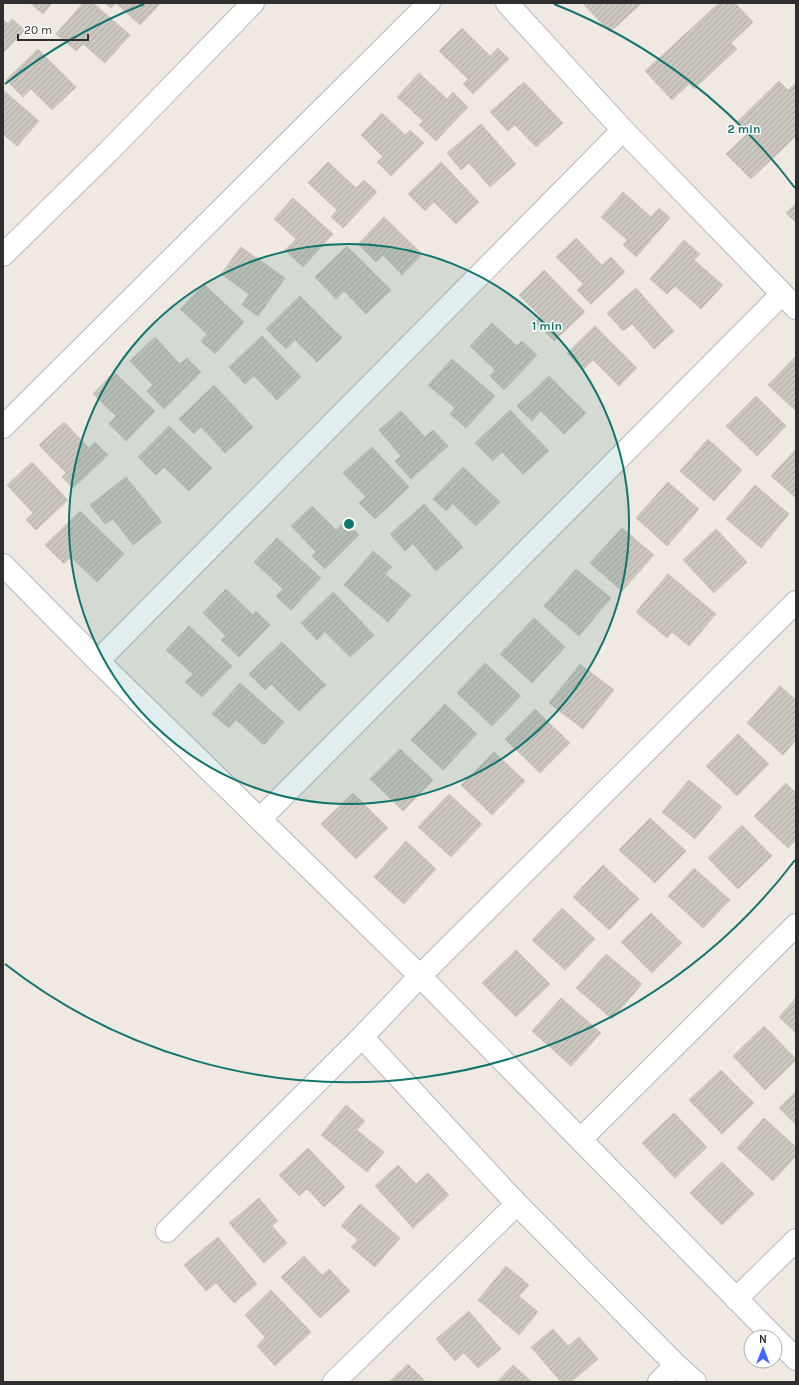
<svg xmlns="http://www.w3.org/2000/svg" width="799" height="1385" viewBox="0 0 799 1385" font-family="Karla,sans-serif">
<style>
.building{fill:url(#building-hatch);stroke:#cbc5ba}
.lines{fill:none;stroke-linecap:round;stroke-linejoin:round}
.street-casing{stroke:#b4b7c1;stroke-width:24}
.street{stroke:#fff;stroke-width:22}
.ring{fill:none;stroke:#0f766e;stroke-width:2}
.centre{fill:#0f766e;stroke:#fff;stroke-width:2}
.ring-label{font-size:12px;text-anchor:middle;font-weight:bold;fill:#0f766e;stroke:#fff;stroke-width:3;stroke-linejoin:round;paint-order:stroke}
</style>
<defs>
<pattern id="building-hatch" width="6" height="6" patternUnits="userSpaceOnUse"><rect width="6" height="6" fill="#cbc7bf"/><path d="M-1 1l2-2M0 6l6-6M5 7l2-2" fill="none" stroke="#afaba4"/></pattern>
</defs>
<rect width="100%" height="100%" fill="#efe9e1"/>
<path class="building" d="M30 3H52L43 14Z
M83 3H93L130 35 105 63 83 44 76 51 56 34Z
M105 3H116L111 8Z
M116 3H161L140 25Z
M587 3H642L610 32 584 5Z
M719 3H735L753 22 731 43 737 49 694 89 689 84 672 100 645 71Z
M3 19 8 24 12 19 25 30 3 53Z
M462 28 490 56 498 48 509 59 473 94 463 84 468 79 439 51Z
M38 49 76 87 52 110 31 89 23 97 6 80Z
M419 73 447 99 453 92 468 107 436 141 419 125 423 121 397 97Z
M779 81 788 90 796 83V136L751 179 726 154 749 132 738 121Z
M524 82 563 123 536 147 515 125 508 131 490 112Z
M3 90 39 121 17 146 3 134Z
M382 113 405 135 410 130 424 143 391 176 377 162 383 157 361 135Z
M481 124 516 164 490 187 469 163 461 170 447 153Z
M328 162 356 188 364 180 377 192 343 228 331 217 337 210 308 183Z
M441 162 479 202 456 224 434 202 425 211 408 194Z
M623 192 651 217 659 208 670 218 636 257 623 245 627 240 601 217Z
M293 198 333 234 303 267 285 250 296 239 274 219Z
M796 203V223L786 213Z
M384 217 422 254 402 275 383 255 376 262 358 244Z
M576 238 602 265 611 257 625 272 591 304 577 290 583 284 556 257Z
M684 240 700 254 694 260 723 285 701 309 675 286 667 294 650 279Z
M347 246 391 290 366 314 344 291 336 299 315 277Z
M241 247 285 278 258 316 242 305 249 294 221 274Z
M544 270 585 312 554 341 535 322 541 317 519 295Z
M204 284 244 322 215 354 201 341 207 334 180 309Z
M636 288 674 331 654 349 632 324 623 331 607 313Z
M300 296 342 338 317 362 295 340 286 349 266 329Z
M492 323 517 346 522 341 537 355 504 390 490 376 495 370 470 346Z
M595 326 637 368 619 386 593 360 583 370 567 353Z
M262 336 301 377 277 400 254 376 245 384 229 367Z
M155 337 180 364 187 358 201 372 164 409 147 391 153 385 130 361Z
M796 356V411L768 385Z
M452 359 495 396 466 428 450 414 455 408 428 385Z
M114 372 155 411 126 441 109 424 116 416 93 394Z
M549 376 586 413 564 434 541 411 532 421 517 406Z
M214 385 253 427 225 453 201 427 194 434 179 419Z
M756 396 786 426 757 456 726 426Z
M510 410 549 451 523 474 502 452 493 461 475 443Z
M401 411 425 437 433 430 448 446 411 479 395 461 401 456 379 430Z
M64 422 89 448 95 442 108 455 73 488 62 477 66 473 39 445Z
M169 426 212 468 189 491 164 467 156 475 138 457Z
M708 439 742 470 714 501 680 471Z
M372 447 409 487 375 519 359 503 366 497 343 473Z
M796 449V498L771 476Z
M32 462 68 500 36 530 26 520 33 513 7 485Z
M463 467 500 502 476 526 453 504 446 511 433 499Z
M126 477 162 522 133 545 113 519 105 524 90 505Z
M668 482 699 509 667 546 636 518Z
M755 485 789 514 761 548 726 519Z
M424 504 463 547 436 571 413 544 405 551 390 534Z
M312 506 336 530 345 521 359 535 325 569 312 556 316 552 291 526Z
M80 511 124 554 97 582 71 557 64 564 45 545Z
M622 528 654 555 622 591 590 563Z
M716 529 747 562 714 593 683 560Z
M277 538 321 578 291 610 276 596 283 589 254 562Z
M373 551 392 567 385 574 411 595 388 622 344 585Z
M576 569 611 598 579 636 544 606Z
M668 574 716 614 689 646 672 632 667 638 636 612Z
M226 589 253 615 256 611 270 625 239 657 221 640 226 636 203 613Z
M333 592 374 635 350 657 325 632 317 640 301 623Z
M534 618 565 647 532 683 500 654Z
M189 626 232 666 202 697 185 682 193 674 166 650Z
M282 642 326 685 299 711 271 684 265 690 249 674Z
M485 663 521 696 492 726 457 693Z
M580 664 614 690 583 729 549 703Z
M240 683 284 722 264 745 236 720 229 728 212 714Z
M780 686 796 700V740L783 755 747 723Z
M445 704 477 734 443 770 411 740Z
M535 709 570 743 540 773 505 739Z
M738 734 769 764 737 796 706 766Z
M400 749 433 780 403 811 370 779Z
M494 752 525 781 492 815 461 785Z
M689 780 722 807 695 839 662 812Z
M786 783 796 793V840L788 848 754 816Z
M353 793 388 828 356 859 321 824Z
M449 794 482 824 451 857 418 827Z
M650 818 686 851 655 883 619 850Z
M742 825 772 856 738 889 708 858Z
M406 841 436 869 404 904 374 877Z
M603 865 639 899 609 930 573 897Z
M694 868 730 900 703 928 668 896Z
M562 908 595 939 565 970 532 940Z
M651 913 682 943 652 973 621 942Z
M516 950 550 984 516 1017 482 983Z
M606 954 642 984 612 1019 576 988Z
M561 998 601 1033 571 1066 532 1031Z
M796 998V1033L779 1017Z
M764 1026 796 1059V1060L765 1090 733 1056Z
M721 1070 754 1103 722 1134 689 1100Z
M796 1091V1125L779 1108Z
M346 1105 365 1121 357 1130 384 1152 367 1172 321 1135Z
M674 1113 707 1147 675 1178 642 1143Z
M764 1118 796 1147V1156L773 1181 737 1148Z
M308 1148 345 1187 324 1207 307 1189 299 1196 279 1175Z
M722 1162 754 1194 722 1225 690 1193Z
M398 1165 416 1184 428 1173 449 1195 413 1228 375 1186Z
M259 1198 278 1221 272 1226 287 1243 264 1263 229 1223Z
M360 1204 400 1238 375 1267 351 1247 358 1240 341 1226Z
M218 1237 257 1284 234 1303 216 1283 206 1291 184 1265Z
M304 1256 322 1275 329 1269 350 1291 320 1318 281 1277Z
M506 1266 529 1285 519 1296 538 1312 519 1335 478 1300Z
M271 1290 311 1332 275 1366 257 1346 265 1337 245 1315Z
M469 1311 501 1349 478 1368 464 1353 455 1361 436 1339Z
M553 1329 568 1346 579 1337 598 1359 571 1382H561L531 1347Z
M408 1364 426 1382H389Z
M513 1365 532 1382H497Z"/>
<g class="lines">
<defs>
<path id="street" d="M507 3 623 130 796 308
M3 255 109 151 253 3
M3 427 429 3
M3 565 98 661 420 976 774 1337
M98 661 623 130
M260 819 782 294
M362 1037 517 1204 676 1365 695 1382
M581 1139 796 925
M167 1231 362 1037 420 976 796 602
M736 1299 796 1240
M775 1338 796 1359
M334 1382 517 1204
M659 1382 676 1365"/>
</defs>
<use href="#street" class="street-casing"/>
<use href="#street" class="street"/>
</g>
<circle cx="349" cy="524" r="280" fill="#0f766e" fill-opacity=".12"/>
<g class="ring">
<circle cx="349" cy="524" r="280"/>
<path d="M795 860A559 559 0 0 1 5 964M5 84A559 559 0 0 1 144 4M554 4A559 559 0 0 1 795 188"/>
</g>
<circle cx="349" cy="524" r="6" class="centre"/>
<g class="ring-label">
<text x="744" y="133">2 min</text>
<text x="547" y="330">1 min</text>
</g>
<rect width="799" height="1385" fill="none" stroke="#2e2e2e" stroke-width="8"/>
<g transform="translate(763 1349)"><circle r="19" fill="#ffffff" stroke="#ababab"/>
<path d="M0-3L7 15L0 10L-7 15Z" fill="#4264fb"/>
<text y="-6" font-size="11" font-weight="bold" text-anchor="middle" fill="#2e2e2e">N</text>
</g>
<path d="M18 34v6h70v-6" fill="none" stroke="#2e2e2e" stroke-width="2"/>
<text x="24" y="34" font-size="12" fill="#2e2e2e" stroke="#ffffff" stroke-width="3" paint-order="stroke">20 m</text>
</svg>
